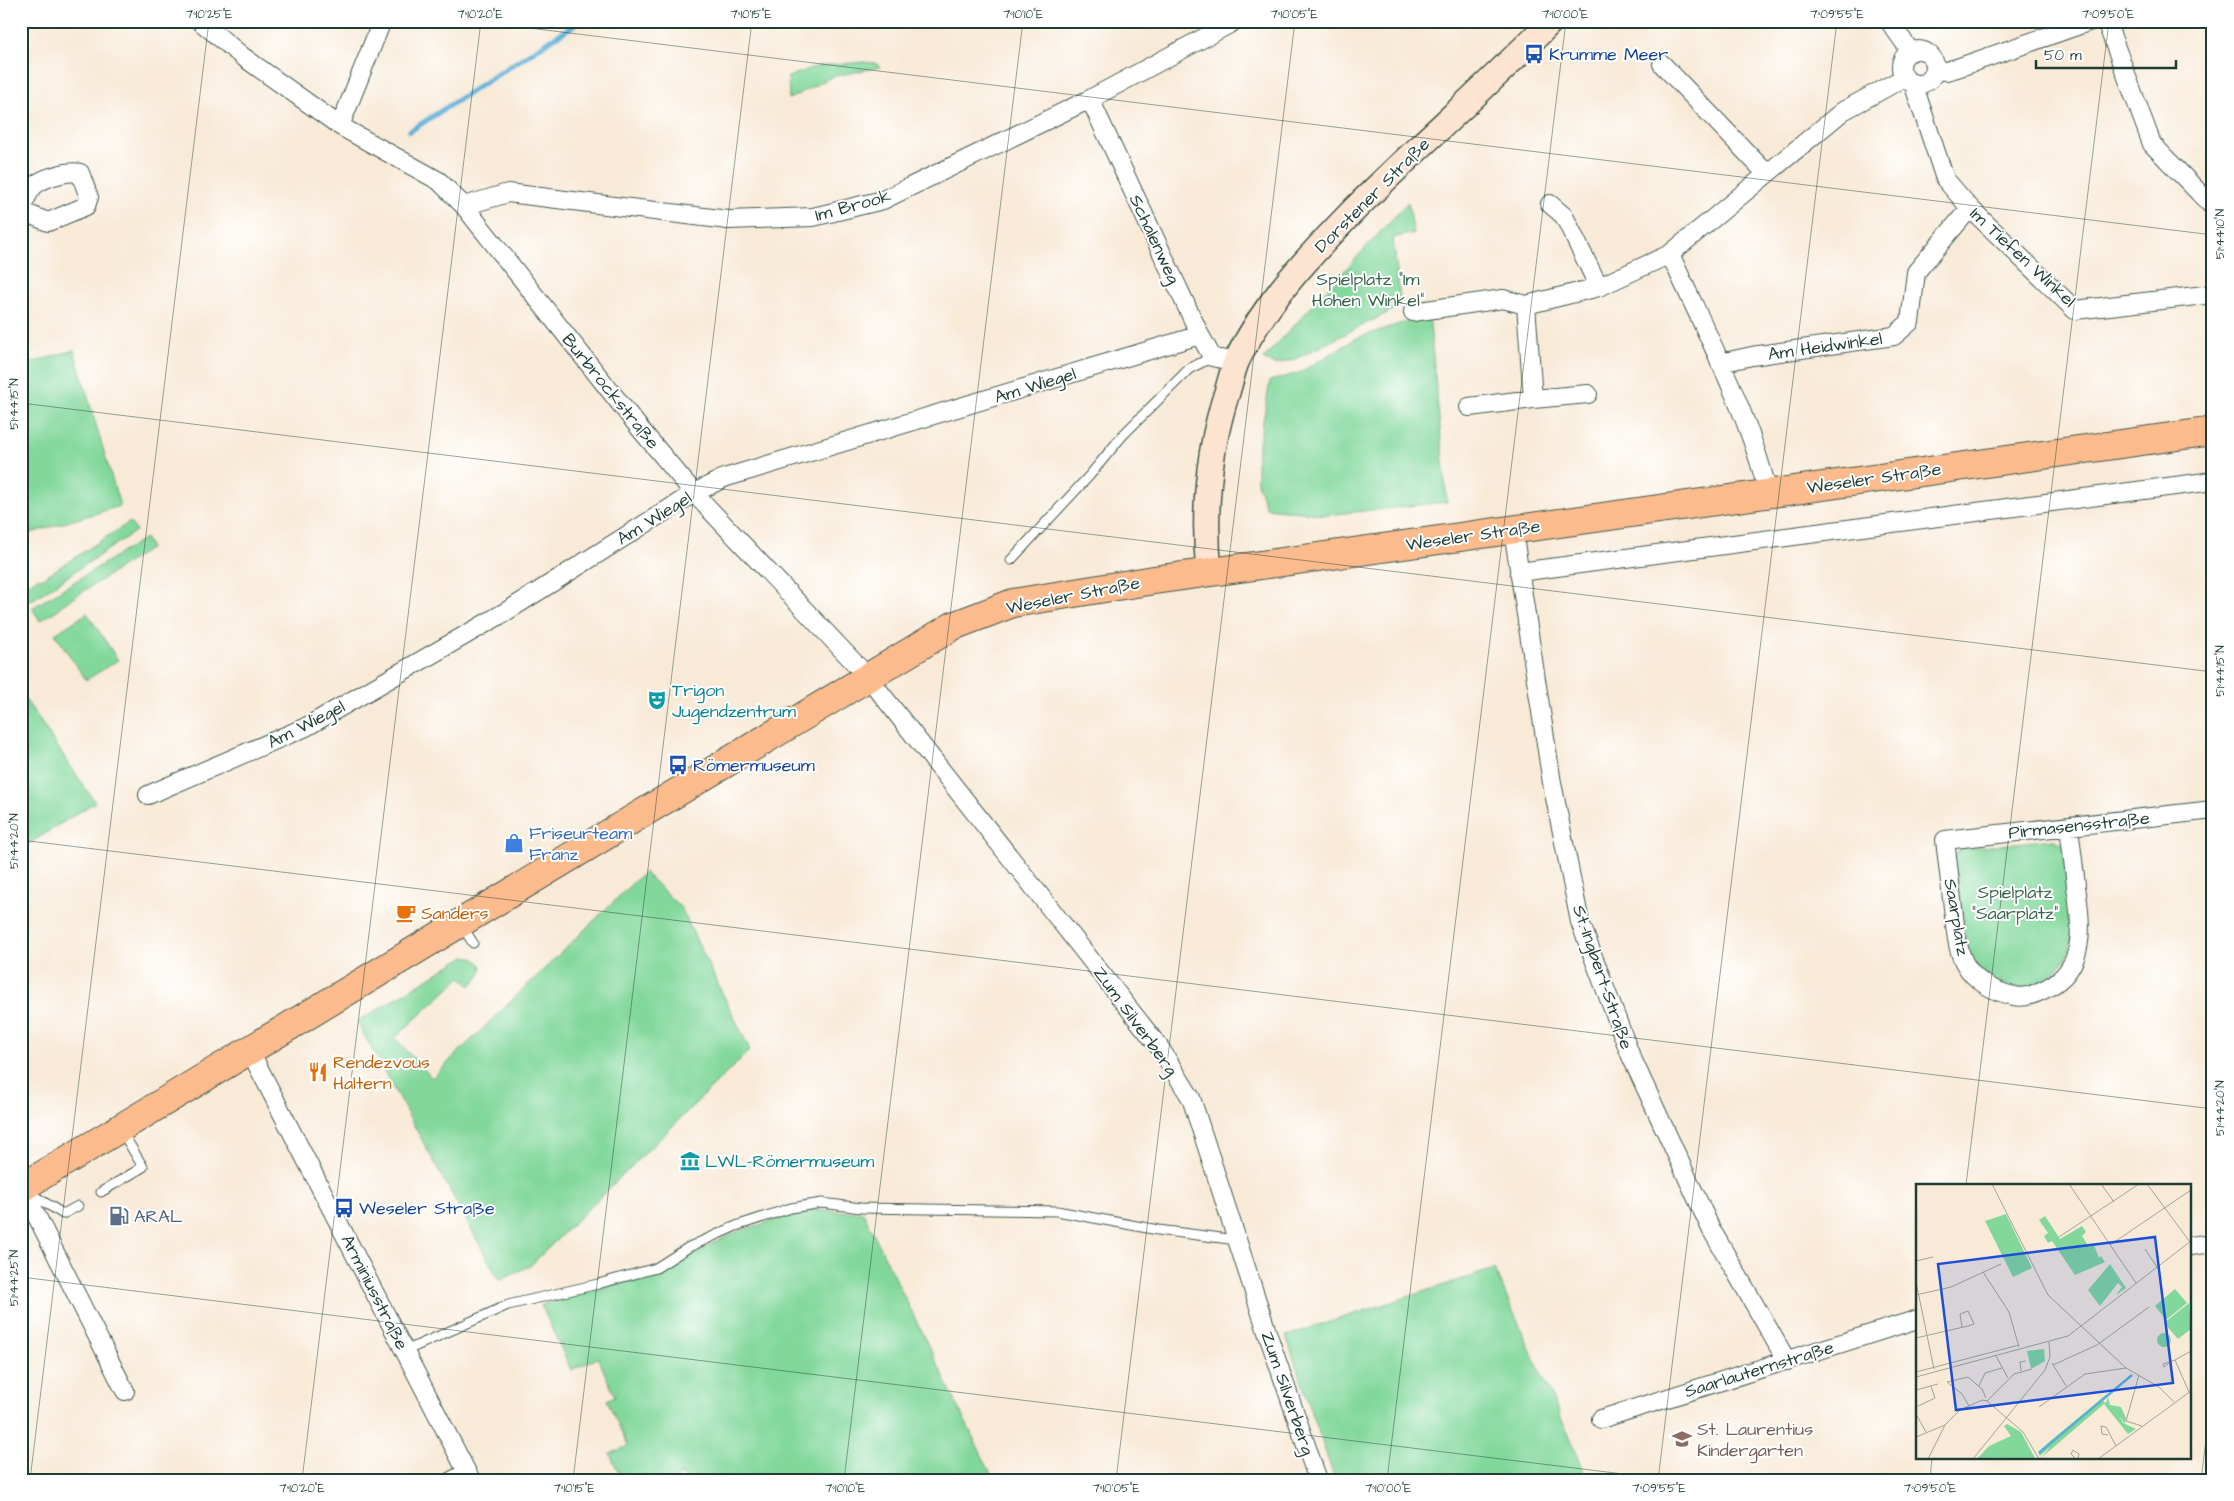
<svg xmlns="http://www.w3.org/2000/svg" width="2234" height="1501" viewBox="0 0 2234 1501" font-family="'Architects Daughter',sans-serif">
<style>
.green{fill:#82d89b;stroke:#508a68}
.lines{fill:none;stroke-linecap:round;stroke-linejoin:round}
.stream{stroke:#5bafd7;stroke-width:5.5}
.service-casing{stroke:#40574c;stroke-width:11}
.minor-casing{stroke:#40574c;stroke-width:20}
.secondary-casing{stroke:#40574c;stroke-width:28}
.primary-casing{stroke:#40574c;stroke-width:30}
.service{stroke:#fff;stroke-width:9}
.minor{stroke:#fff;stroke-width:18}
.secondary{stroke:#fde4d1;stroke-width:25}
.primary{stroke:#fbbb8c;stroke-width:28}
.ticks{fill:none;stroke:#1f3d34;stroke-width:1;stroke-opacity:0.45}
.labels{text-anchor:middle;stroke-width:4;stroke-linejoin:round;paint-order:stroke}
.transit-label{font-size:18px;fill:#164399;stroke:#fff;text-anchor:start}
.street-label{font-size:18px;fill:#1f3d34;stroke:#fff}
.park-label{font-size:18px;fill:#38644e;stroke:#fff}
.culture-label{font-size:18px;fill:#0d838f;stroke:#fff;text-anchor:start}
.shop-label{font-size:18px;fill:#366cbe;stroke:#fff;text-anchor:start}
.food-label{font-size:18px;fill:#c56008;stroke:#fff;text-anchor:start}
.service-label{font-size:18px;fill:#4e5e75;stroke:#fff;text-anchor:start}
.education-label{font-size:18px;fill:#785e54;stroke:#fff;text-anchor:start}
.inset-river{fill:none;stroke:#5bafd7;stroke-width:2.5}
.inset-road{fill:none;stroke:#a1a596;stroke-width:1}
.view{fill:#1d4ed8;fill-opacity:0.15;stroke:#1d4ed8;stroke-width:2.5}
.inset-edge{fill:none;stroke:#1f3d34;stroke-width:2.5}
.neatline{fill:none;stroke:#1f3d34;stroke-width:2}
.ticks-label{font-size:12px;text-anchor:middle;fill:#1f3d34}
</style>
<rect width="100%" height="100%" fill="#fff"/>
<filter id="ink" filterUnits="userSpaceOnUse"><feTurbulence type="fractalNoise" baseFrequency=".02" numOctaves="2"/><feDisplacementMap in="SourceGraphic" scale="10" xChannelSelector="R" yChannelSelector="G"/><feConvolveMatrix kernelMatrix="1 2 1 2 8 2 1 2 1" color-interpolation-filters="sRGB"/></filter>
<filter id="wash" filterUnits="userSpaceOnUse"><feTurbulence type="fractalNoise" baseFrequency=".0096" numOctaves="4" result="noise"/><feDisplacementMap in="SourceGraphic" scale="20" xChannelSelector="R" yChannelSelector="G"/><feGaussianBlur stdDeviation="1.12" result="paint"/><feColorMatrix in="noise" values="0 0 0 0 0 0 0 0 0 0 0 0 0 0 0 0 0 1.4 0 .05"/><feComposite in="paint" operator="in"/></filter>
<g filter="url(#wash)">
<rect width="100%" height="100%" fill="#f8ead7"/>
<path class="green" d="M864 62 875 63 880 67 831 77 789 99 788 77 818 66Z
M1408 202 1414 233 1393 238 1401 306 1296 359 1275 365 1263 359Z
M1429 314 1447 502 1327 515 1266 508 1257 483V455L1270 381 1299 373 1357 338Z
M74 350 120 506 21 536V366Z
M130 522 136 531 29 602 21 589 39 577 41 579Z
M145 538 151 548 59 607 60 608 40 621 32 608Z
M87 613 118 660 86 680 55 634Z
M21 693 95 802 21 849Z
M2053 839 2063 844C2066 871 2078 920 2071 945 2066 965 2052 976 2034 986 2026 990 2013 988 2005 985 1955 972 1960 898 1955 857L1959 851 1963 849Z
M644 872 681 908 750 1050 530 1266 499 1280 357 1022 465 956C488 960 485 974 470 986L461 977 395 1038 432 1078Z
M807 1210 863 1212 994 1480H686L683 1474 672 1480H622L610 1454 628 1446 607 1400 615 1396 598 1358 571 1370 541 1305 652 1273 736 1232Z
M1494 1269 1580 1460 1586 1480H1335L1286 1336Z"/>
<g class="lines">
<path class="stream" d="M410 131 580 21"/>
</g>
</g>
<g filter="url(#ink)">
<g class="lines">
<defs>
<path id="service" d="M1011 560 1090 475 1123 435 1189 369 1212 357
M462 926 473 943
M28 1192 63 1214 78 1206
M101 1192 143 1167 121 1130
M405 1351 508 1305 598 1284 656 1268 689 1247 736 1226 791 1208 822 1203 861 1208 1057 1211 1158 1230 1237 1240"/>
<path id="minor" d="M200 21 242 56 340 126 439 181 464 206 641 430 694 493 868 677 1160 1048 1191 1098 1269 1338 1318 1480
M1889 21 1911 52
M2106 21 2152 144 2213 207
M1901 67a17 17 0 1 1 34 0a17 17 0 1 1-34 0Z
M1662 64 1766 173
M1935 70 1946 71 1957 68 2091 21
M1913 83 1945 179 1970 208 2075 310 2213 294
M1090 99 1200 335 1212 357 1236 362
M340 126 382 21
M1550 204 1564 216 1599 287
M464 206 508 193 728 220 813 217 883 200 1090 99 1235 21
M21 208C25 202 28 192 34 186 42 178 69 170 80 173L89 197 86 206 48 222 21 211
M1670 254C1705 331 1748 411 1768 493
M1413 312 1503 299 1526 305 1599 287 1670 254 1843 111 1905 77
M1720 363 1752 356 1894 336 1910 322 1916 272 1970 208
M1533 399 1588 394
M1469 407 1533 399 1526 305
M1513 530 1552 783 1580 922 1630 1054 1711 1229 1787 1361
M1519 572 2213 481
M148 795 306 727 507 611 694 493 724 478 1200 335
M2069 826C2071 846 2074 866 2076 886 2081 924 2088 967 2047 988 2037 993 2025 999 2014 996 1995 992 1975 982 1965 964 1957 950 1956 932 1954 916 1951 891 1948 865 1945 840L2213 810
M250 1051 471 1480
M22 1187 125 1391
M2190 1246 2213 1243
M1601 1419 1918 1319
M453 1480 467 1473"/>
<path id="secondary" d="M1209 572C1203 511 1209 447 1228 389 1231 379 1233 369 1237 360 1265 302 1310 255 1355 209 1419 145 1488 86 1551 21"/>
<path id="primary" d="M21 1188 953 626 1013 603 1154 580 2213 431"/>
</defs>
<use href="#service" class="service-casing"/>
<use href="#minor" class="minor-casing"/>
<use href="#secondary" class="secondary-casing"/>
<use href="#primary" class="primary-casing"/>
<use href="#service" class="service"/>
<use href="#minor" class="minor"/>
<use href="#secondary" class="secondary"/>
<use href="#primary" class="primary"/>
</g>
</g>
<path class="ticks" d="M472 21 2213 235M21 403 2213 672M21 840 2213 1109M1966 1185 2109 21M21 1277 1672 1480M30 1480 209 21M302 1480 481 21M573 1480 752 21M844 1480 1023 21M1116 1480 1295 21M1387 1480 1566 21M1658 1480 1837 21M1930 1480 1932 1457M2201 1480 2213 1383"/>
<defs>
<symbol id="bus-bare" viewBox="-9 -9 18 18"><path d="M-5-6H5V4H4V6H2V4H-2V6H-4V4H-5ZM-3.5-4V0h7V-4ZM-3.5 1.2v1.5H-2V1.2ZM2 1.2v1.5H3.5V1.2Z" fill="#1a4fb4" stroke="#fff" stroke-width="2.5" paint-order="stroke"/></symbol>
<symbol id="theatre-bare" viewBox="-9 -9 18 18"><path d="M-5-5.5Q0-4 5-5.5V0Q5 5 0 6Q-5 5-5 0ZM-3.3-2.5H-1v1.5H-3.3ZM1-2.5H3.3v1.5H1ZM-2.8 1Q0 5.5 2.8 1Z" fill="#0f9aa8" stroke="#fff" stroke-width="2.5" paint-order="stroke"/></symbol>
<symbol id="shop-bare" viewBox="-9 -9 18 18"><path d="M-5-2.5h2.3a2.7 3.5 0 0 1 5.4 0H5L5.5 6h-11ZM-1.5-2.5h3a1.5 2.3 0 0 0-3 0Z" fill="#3f7fe0" stroke="#fff" stroke-width="2.5" paint-order="stroke"/></symbol>
<symbol id="cafe-bare" viewBox="-9 -9 18 18"><path d="M-5.5-4.5H6V0H3Q3 3.5 0 3.5H-2.5Q-5.5 3.5-5.5 0ZM3-3.2v2h1.7v-2ZM-6 4.5H4V6H-6Z" fill="#e8710a" stroke="#fff" stroke-width="2.5" paint-order="stroke"/></symbol>
<symbol id="restaurant-bare" viewBox="-9 -9 18 18"><path d="M-5-6h1v4h1v-4h1v4h1v-4h1v5L-1.5 .5V6h-2V.5L-5-1ZM5-6V6H3V1.5H1.5Q1.5-4 5-6Z" fill="#e8710a" stroke="#fff" stroke-width="2.5" paint-order="stroke"/></symbol>
<symbol id="museum-bare" viewBox="-9 -9 18 18"><path d="M0-6L6-3V-2H-6V-3ZM-5-1h2V3h-2ZM-1-1h2V3h-2ZM3-1h2V3H3ZM-6 4H6V6H-6Z" fill="#0f9aa8" stroke="#fff" stroke-width="2.5" paint-order="stroke"/></symbol>
<symbol id="fuel-bare" viewBox="-9 -9 18 18"><path d="M-5.5-6h7V0h2V4h1.3V-2.5L3-4.5l.8-.8L6-3V5H2.5V1h-1V6h-7ZM-4.2-4.7v3.2H.2V-4.7Z" fill="#5c6f8a" stroke="#fff" stroke-width="2.5" paint-order="stroke"/></symbol>
<symbol id="school-bare" viewBox="-9 -9 18 18"><path d="M0-5L7-2L0 1L-7-2ZM-4 1L0 2.5L4 1V4Q0 6-4 4Z" fill="#8d6e63" stroke="#fff" stroke-width="2.5" paint-order="stroke"/></symbol>
</defs>
<g fill-rule="evenodd">
<use href="#bus-bare" x="1520" y="40" width="28" height="28"/>
<use href="#theatre-bare" x="643" y="686" width="28" height="28"/>
<use href="#bus-bare" x="664" y="751" width="28" height="28"/>
<use href="#shop-bare" x="500" y="829" width="28" height="28"/>
<use href="#cafe-bare" x="392" y="899" width="28" height="28"/>
<use href="#restaurant-bare" x="304" y="1058" width="28" height="28"/>
<use href="#museum-bare" x="676" y="1147" width="28" height="28"/>
<use href="#bus-bare" x="330" y="1194" width="28" height="28"/>
<use href="#fuel-bare" x="105" y="1202" width="28" height="28"/>
<use href="#school-bare" x="1668" y="1425" width="28" height="28"/>
</g>
<g class="labels">
<g class="transit-label">
<text x="1549" y="60">Krumme Meer</text>
<text x="693" y="771">Römermuseum</text>
<text x="359" y="1214">Weseler Straße</text>
</g>
<g class="street-label">
<text transform="translate(1372 195) rotate(-45)" y="6">Dorstener Straße</text>
<text transform="translate(853 205) rotate(-15)" y="6">Im Brook</text>
<text transform="translate(1155 239) rotate(65)" y="6">Schalenweg</text>
<text transform="translate(2023 257) rotate(43)" y="6">Im Tiefen Winkel</text>
<text transform="translate(1825 346) rotate(-8)" y="6">Am Heidwinkel</text>
<text transform="translate(1035 385) rotate(-17)" y="6">Am Wiegel</text>
<text transform="translate(611 391) rotate(51)" y="6">Burbrockstraße</text>
<text transform="translate(1874 478) rotate(-8)" y="6">Weseler Straße</text>
<text transform="translate(654 518) rotate(-32)" y="6">Am Wiegel</text>
<text transform="translate(1473 535) rotate(-8)" y="6">Weseler Straße</text>
<text transform="translate(1073 595) rotate(-11)" y="6">Weseler Straße</text>
<text transform="translate(306 724) rotate(-27)" y="6">Am Wiegel</text>
<text transform="translate(2079 825) rotate(-6)" y="6">Pirmasensstraße</text>
<text transform="translate(1957 917) rotate(80)" y="6">Saarplatz</text>
<text transform="translate(1603 977) rotate(71)" y="6">St.-Ingbert-Straße</text>
<text transform="translate(1136 1021) rotate(54)" y="6">Zum Silverberg</text>
<text transform="translate(375 1292) rotate(63)" y="6">Arminiusstraße</text>
<text transform="translate(1759 1369) rotate(-17)" y="6">Saarlauternstraße</text>
<text transform="translate(1288 1393) rotate(71)" y="6">Zum Silverberg</text>
</g>
<g class="park-label">
<text x="1368" y="285">Spielplatz "Im<tspan x="1368" dy="21">Hohen Winkel"</tspan></text>
<text x="2015" y="898">Spielplatz<tspan x="2015" dy="21">"Saarplatz"</tspan></text>
</g>
<g class="culture-label">
<text x="672" y="696">Trigon<tspan x="672" dy="21">Jugendzentrum</tspan></text>
<text x="705" y="1167">LWL-Römermuseum</text>
</g>
<g class="shop-label">
<text x="529" y="839">Friseurteam<tspan x="529" dy="21">Franz</tspan></text>
</g>
<g class="food-label">
<text x="421" y="919">Sanders</text>
<text x="333" y="1068">Rendezvous<tspan x="333" dy="21">Haltern</tspan></text>
</g>
<g class="service-label">
<text x="134" y="1222">ARAL</text>
</g>
<g class="education-label">
<text x="1697" y="1435">St. Laurentius<tspan x="1697" dy="21">Kindergarten</tspan></text>
</g>
</g>
<g transform="translate(1916 1184)">
<rect width="275" height="275" fill="#f8ead7"/>
<path d="M90 30 116 84 97 93 69 37ZM129 32 144 55 166 42 170 48 166 52 173 63 178 61 183 74 185 72 189 78 159 91 136 57 132 59 128 52 132 49 123 36ZM194 80 210 104 200 111 206 103 202 99 184 122 172 106ZM259 105 271 119 250 136 239 122ZM273 119 275 145 262 155 248 139ZM241 156a7 7 0 1 1 14 0a7 7 0 1 1-14 0ZM128 165 129 177 115 185 111 167ZM191 210 192 212 124 272 122 268 133 258ZM192 213 194 221 205 223 210 234 209 240 204 232 207 239 220 245 212 250 188 220 125 274 140 256 187 217 190 219ZM91 240 105 248 119 274 61 275 73 262 95 252 88 242Z" fill="#82d89b"/>
<path class="inset-river" d="M123 269 216 191"/>
<path class="inset-road" d="M76 0 132 111 210 184 243 203 258 218M153 0 220 99M185 0 198 18M231 0 274 58M143 53 223 0M194 61 275 6M229 65 241 83M0 77 17 73M67 88 93 128 103 163M0 98 18 185M0 111 35 103 85 80M0 154 52 142 58 140 52 127 44 130 46 143M80 172 92 194M136 179 150 202M253 179 248 183 247 180 259 176M137 181 181 161 233 123M105 187 104 178 110 177M0 188 103 161M223 191 210 237 226 242M0 193 152 152 275 57M63 202 69 189 86 184M0 206 22 200M273 208 259 176 275 167M71 217 107 248 123 275M53 222 46 210 31 198 52 193 66 205 70 214M0 223 19 214 15 202M123 223 169 190 210 184M0 230 10 248M192 251 186 250 185 242 190 243 200 262M0 253 29 241M12 275 29 241 44 226 66 216 71 217 98 190 116 185M57 275 129 186 134 173 133 158M160 275 155 270 157 266 163 270 162 275M182 275 275 207"/>
<path class="view" d="M239 53 257 199 40 226 22 80Z"/>
<rect width="275" height="275" class="inset-edge"/>
</g>
<rect width="2234" height="1501" fill="none" stroke="#fff" stroke-width="55"/>
<path d="M2036 60v8h140v-8" fill="none" stroke="#1f3d34" stroke-width="2.5"/>
<text x="2044" y="60" font-size="15" fill="#1f3d34" stroke="#ffffff" stroke-width="4" paint-order="stroke">50 m</text>
<rect x="28" y="28" width="2178" height="1446" class="neatline"/>
<g class="ticks-label">
<text x="209" y="18">7°10'25"E</text>
<text x="480" y="18">7°10'20"E</text>
<text x="751" y="18">7°10'15"E</text>
<text x="1023" y="18">7°10'10"E</text>
<text x="1294" y="18">7°10'05"E</text>
<text x="1565" y="18">7°10'00"E</text>
<text x="1837" y="18">7°09'55"E</text>
<text x="2108" y="18">7°09'50"E</text>
<text transform="translate(2220 234) rotate(-90)" y="4">51°44'10"N</text>
<text transform="translate(14 404) rotate(-90)" y="4">51°44'15"N</text>
<text transform="translate(2220 671) rotate(-90)" y="4">51°44'15"N</text>
<text transform="translate(14 841) rotate(-90)" y="4">51°44'20"N</text>
<text transform="translate(2220 1108) rotate(-90)" y="4">51°44'20"N</text>
<text transform="translate(14 1278) rotate(-90)" y="4">51°44'25"N</text>
<text x="302" y="1492">7°10'20"E</text>
<text x="574" y="1492">7°10'15"E</text>
<text x="845" y="1492">7°10'10"E</text>
<text x="1116" y="1492">7°10'05"E</text>
<text x="1388" y="1492">7°10'00"E</text>
<text x="1659" y="1492">7°09'55"E</text>
<text x="1930" y="1492">7°09'50"E</text>
</g>
</svg>
